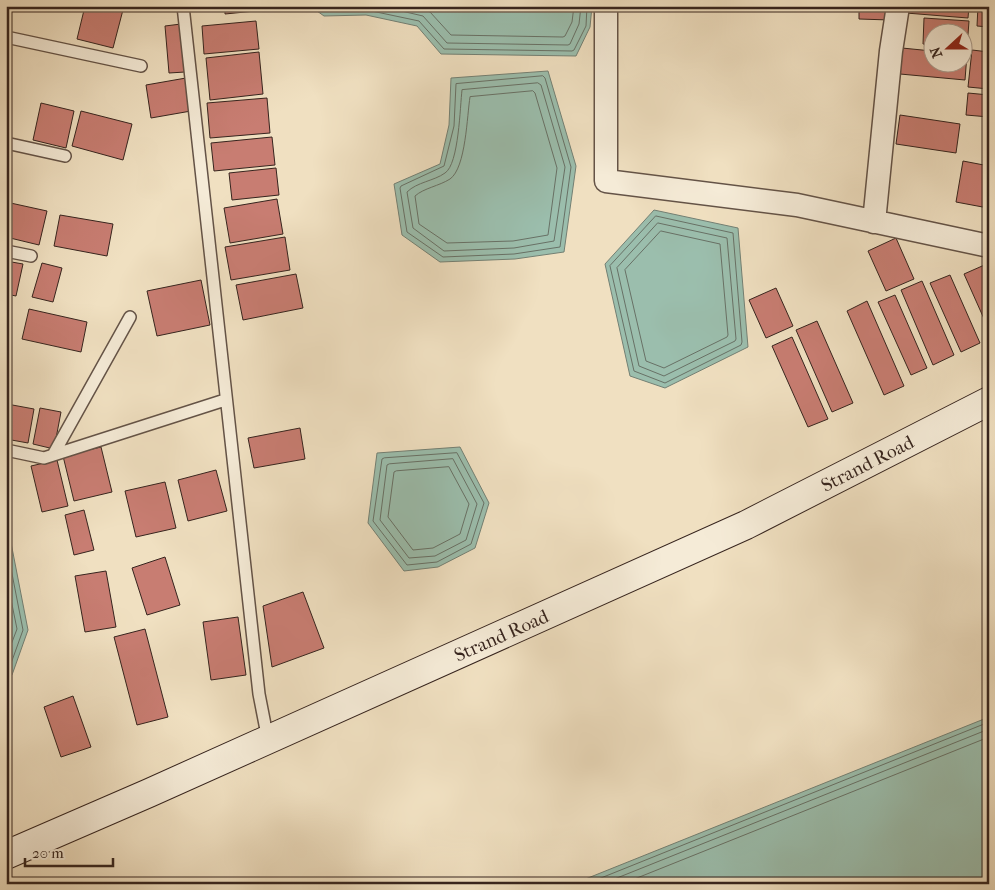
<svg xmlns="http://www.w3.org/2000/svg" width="995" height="890" viewBox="0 0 995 890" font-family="'IM FELL French Canon',serif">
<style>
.water{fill:#9bbead;stroke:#738074}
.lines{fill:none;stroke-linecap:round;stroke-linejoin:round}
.shore{stroke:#687166;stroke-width:1}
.building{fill:#c87d72;stroke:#36241e}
.lane-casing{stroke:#645347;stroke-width:14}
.street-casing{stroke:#645347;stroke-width:25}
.secondary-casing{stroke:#36241e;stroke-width:30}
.lane{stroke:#f5ebd7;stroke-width:11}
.street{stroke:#f5ebd7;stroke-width:22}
.secondary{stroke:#f5ebd7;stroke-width:28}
.labels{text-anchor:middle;stroke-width:4.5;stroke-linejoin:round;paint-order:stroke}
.street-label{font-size:19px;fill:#36241e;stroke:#f5ebd7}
</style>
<rect width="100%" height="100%" fill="#f0e0c1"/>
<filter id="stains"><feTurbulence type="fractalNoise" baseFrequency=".004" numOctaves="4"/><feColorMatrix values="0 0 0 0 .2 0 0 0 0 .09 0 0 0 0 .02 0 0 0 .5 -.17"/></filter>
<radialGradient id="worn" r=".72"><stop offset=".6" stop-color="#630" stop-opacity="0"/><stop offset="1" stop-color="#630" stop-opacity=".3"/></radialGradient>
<path class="water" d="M310 6H592L590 27 576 56 441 54 417 26 366 15 324 16Z
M548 71 576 166 564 252 515 259 440 262 402 235 394 184 440 164 449 125 451 78Z
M654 210 738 228 748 347 665 388 630 376 605 264Z
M460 447 489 503 475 548 438 567 404 571 368 523 377 453Z
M6 517 28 630 12 675 6 676Z
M989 717V884H573Z"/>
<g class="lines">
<path class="shore" d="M319 6 326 11 367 10 419 21 444 49 572 51 574 50 586 26 587 6
M380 6 423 16 447 43 568 45 570 44 579 24 581 6
M415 6 430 12 451 35 563 37 565 36 572 22 574 6
M543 76 545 78 571 167 560 247 514 254 443 257 407 232 400 188 401 186 444 166 454 126 456 84Z
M538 83 541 85 565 167 554 241 514 248 444 251 413 228 407 192C417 182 434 181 445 173 459 164 460 106 462 90Z
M533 91 535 93 557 168 548 235 513 241 447 243 419 224 415 196C424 188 439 186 450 179 466 168 467 115 470 97Z
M656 216 733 233 742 342 741 345 665 383 634 371 610 266Z
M658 223 727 238 736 339 735 341 664 376 639 366 617 268Z
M661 231 720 244 728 335 727 337 664 368 646 361 625 270Z
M457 453 484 503 471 544 437 562 407 565 373 521 382 459 384 458Z
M453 459 477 504 466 540 435 556 409 558 380 520 387 465 389 464Z
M449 467 469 504 460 534 433 548 413 550 388 517 394 472 396 471Z
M6 543 23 630 9 669 6 671
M6 575 17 629 6 658
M586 884 989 722
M602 884 989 729
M622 884 989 737"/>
</g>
<path class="building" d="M85 6H124L113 48 77 39Z
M225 6H255V11L225 14Z
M859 6H891L890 20 859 19Z
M906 6H969L968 18 906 13Z
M978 6H989V27L977 26Z
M924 18 969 21 967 48H962V32H932V45L923 44Z
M256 21 259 49 204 54 202 26Z
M181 24 185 72 169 73 165 26Z
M902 48 932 51V62H962V53L967 54 965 80 900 74Z
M972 50 989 52V89L968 87Z
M259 52 263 94 210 100 206 58Z
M186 78 191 111 151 118 146 85Z
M968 93 989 95V117L966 115Z
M267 98 270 133 210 138 207 103Z
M41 103 74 111 66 148 33 140Z
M81 111 132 124 123 160 72 146Z
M900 115 960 124 956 153 896 144Z
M272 137 275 165 214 171 211 143Z
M963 161 989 166 988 208 956 202Z
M276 168 279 195 232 200 229 173Z
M277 199 283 234 230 243 224 208Z
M6 202 47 211 39 245 6 237Z
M60 215 113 224 107 256 54 246Z
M285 237 290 270 231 280 225 247Z
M896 238 914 279 886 291 868 251Z
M6 261 23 264 16 296 6 294Z
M42 263 62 268 53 302 32 297Z
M989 263V330L964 274Z
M296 274 303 308 243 320 236 285Z
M950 275 980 343 961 352 930 283Z
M201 280 210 325 157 336 147 291Z
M922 281 954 355 933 365 901 290Z
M776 288 793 326 766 338 749 300Z
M895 295 927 368 911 375 878 302Z
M867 301 904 386 884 395 847 311Z
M29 309 87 322 81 352 22 339Z
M817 321 853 403 832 412 796 330Z
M792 337 828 419 808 427 772 346Z
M7 404 34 409 28 443 6 439Z
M40 408 61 412 54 449 33 444Z
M300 428 305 459 254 468 248 438Z
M101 447 112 492 74 501 63 456Z
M57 460 68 506 42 512 31 466Z
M216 470 227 511 188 521 178 480Z
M165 482 176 528 136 537 125 491Z
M84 510 94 550 74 555 65 515Z
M165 557 180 605 147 615 132 568Z
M106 571 116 627 85 632 75 576Z
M303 592 324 648 272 667 263 606Z
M238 617 246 675 211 680 203 622Z
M145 629 168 717 137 725 114 637Z
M73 696 91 747 61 757 44 707Z"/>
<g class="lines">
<defs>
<path id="lane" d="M183 6 259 694 268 740
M6 37 141 66
M6 143 65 156
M6 251 31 256
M6 450 44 458 225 400
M53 455 130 317"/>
<path id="street" d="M606 6V181L797 205 989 246
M874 222 891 51 898 6"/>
<path id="secondary" d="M6 855 149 793 746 525 989 401"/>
</defs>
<use href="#lane" class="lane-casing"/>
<use href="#street" class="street-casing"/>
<use href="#secondary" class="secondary-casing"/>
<use href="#lane" class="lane"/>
<use href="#street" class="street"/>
<use href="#secondary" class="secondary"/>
</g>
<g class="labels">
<g class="street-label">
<text transform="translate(867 463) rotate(-27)" y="7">Strand Road</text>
<text transform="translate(501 635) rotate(-24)" y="7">Strand Road</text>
</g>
</g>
<rect width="995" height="890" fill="none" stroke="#f0e0c1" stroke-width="25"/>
<rect x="8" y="8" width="980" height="875" fill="none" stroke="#36241e" stroke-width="2.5"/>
<rect x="12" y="12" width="970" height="865" fill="none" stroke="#36241e"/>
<g transform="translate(948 48) rotate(249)"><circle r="24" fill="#f5ebd7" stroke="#a99b8d"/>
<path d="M0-4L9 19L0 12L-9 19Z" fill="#8f2418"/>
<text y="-8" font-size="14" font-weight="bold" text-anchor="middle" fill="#36241e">N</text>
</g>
<path d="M25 858v8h88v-8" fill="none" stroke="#36241e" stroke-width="2.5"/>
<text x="32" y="858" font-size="15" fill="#36241e" stroke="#f5ebd7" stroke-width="4" paint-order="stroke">20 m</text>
<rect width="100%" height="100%" filter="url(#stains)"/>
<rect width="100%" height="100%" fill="url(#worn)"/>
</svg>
